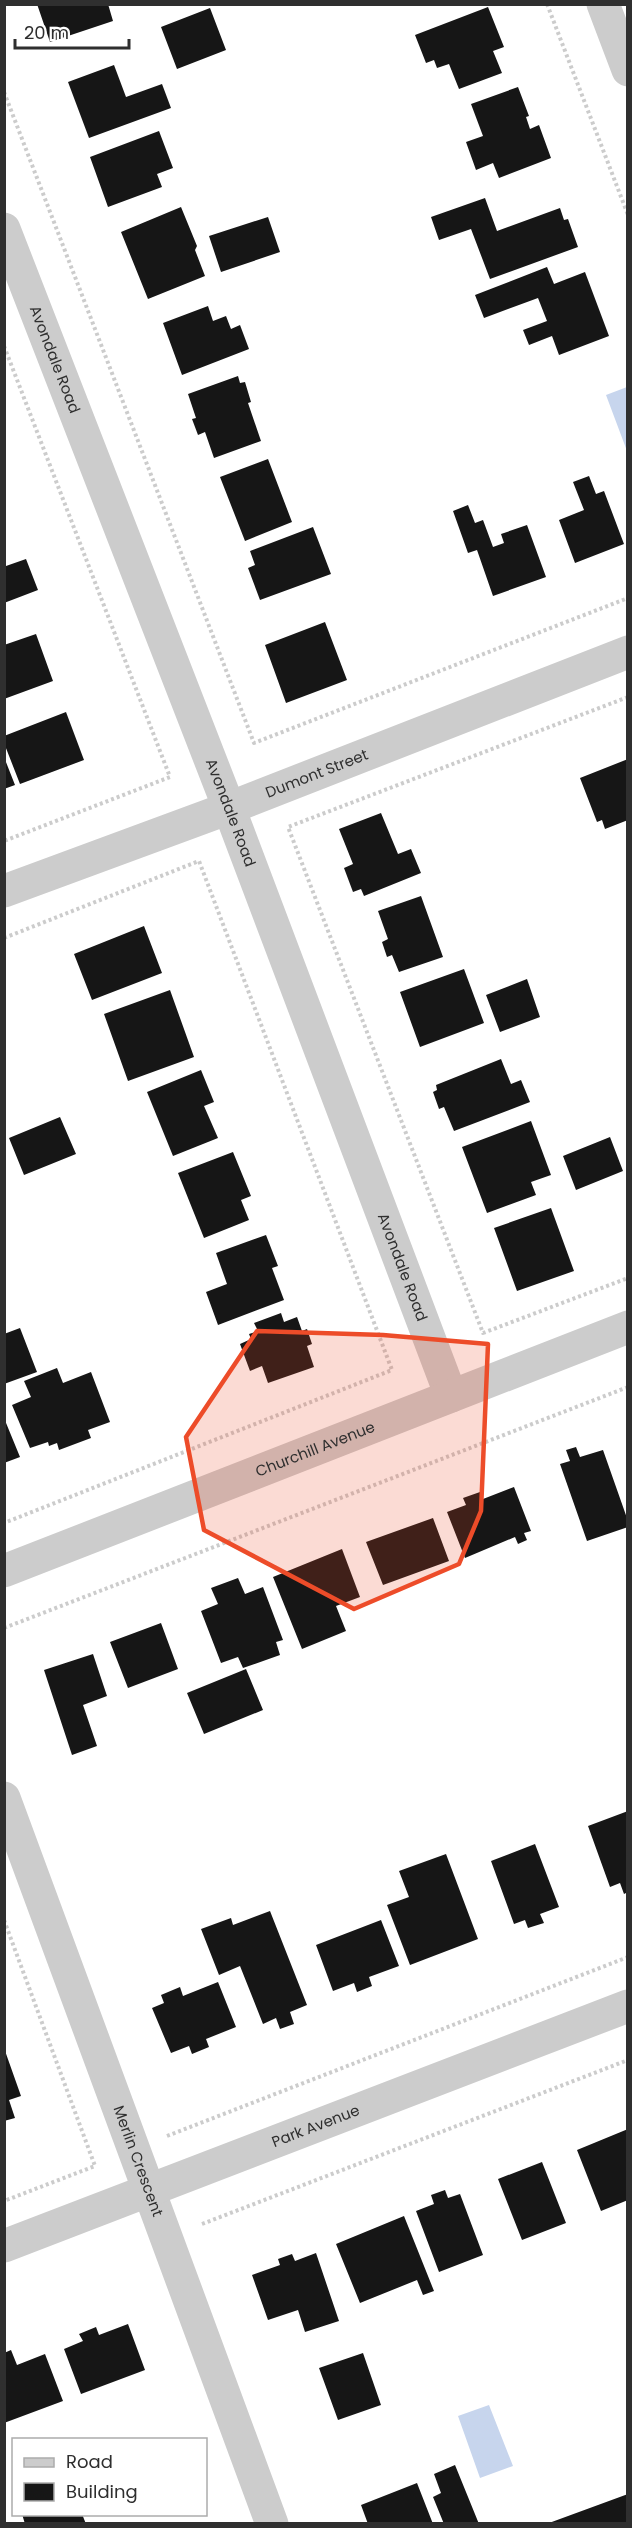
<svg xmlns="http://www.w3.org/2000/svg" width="632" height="2528" viewBox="0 0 632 2528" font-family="Poppins,sans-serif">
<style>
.water{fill:#c7d5ed}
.building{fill:#161616}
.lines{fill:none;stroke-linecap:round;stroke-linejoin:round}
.path{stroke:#ccc;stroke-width:4;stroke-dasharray:3 3;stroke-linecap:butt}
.minor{stroke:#ccc;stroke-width:33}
.marked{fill:#ed4c29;fill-opacity:0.2;stroke:#ed4c29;stroke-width:4.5;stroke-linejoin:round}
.labels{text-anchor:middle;stroke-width:6;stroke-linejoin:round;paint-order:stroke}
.street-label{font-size:15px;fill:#2f2f2f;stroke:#fff}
</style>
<rect width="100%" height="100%" fill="#fff"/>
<path class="water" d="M627 387H628L627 451 606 395Z
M489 2405 513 2466 480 2478 458 2416Z"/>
<path class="building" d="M37 4H108L113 21 50 42Z
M488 7 504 47 493 51 502 73 459 89 449 64 437 68 434 60 426 63 415 35Z
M210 8 226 50 177 69 161 27Z
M114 65 126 97 162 84 171 108 89 138 68 82Z
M518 87 529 116 526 117 530 129 539 125 551 158 499 178 493 163 476 170 466 142 483 136 471 104Z
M159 131 173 168 157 174 162 187 108 207 90 157Z
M485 198 497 231 560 208 564 220 568 219 578 247 490 279 471 229 439 240 431 217Z
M181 207 197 246 195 250 205 276 148 299 121 232Z
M268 217 280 252 221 272 209 236Z
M547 267 554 284 585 272 609 336 559 355 552 336 529 345 523 330 547 321 538 298 484 318 475 295Z
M208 306 213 321 226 316 231 329 240 325 249 349 182 375 163 323Z
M238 376 240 383 245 382 251 402 248 403 261 441 214 458 205 432 198 435 192 419 196 418 188 394Z
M268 459 292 522 245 541 220 477Z
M589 476 596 494 604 491 624 544 575 563 559 520 584 510 573 482Z
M468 505 475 523 483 520 493 547 504 543 501 534 527 525 546 577 493 596 477 550 468 553 453 511Z
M313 527 331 574 260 600 248 568 255 565 250 551Z
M26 559 38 590 4 603V562L6 566Z
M325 622 347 680 286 703 265 645Z
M36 634 53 681 4 699V645Z
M66 712 84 760 20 784 4 743V736Z
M4 757 15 785 4 789Z
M628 759V820L605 829 602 820 597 822 580 778Z
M381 813 398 854 411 849 421 873 364 896 361 889 353 892 344 868 353 864 339 829Z
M421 896 443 957 399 972 392 955 387 957 382 942 388 939 378 911Z
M144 926 162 973 92 1000 74 954Z
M464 969 484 1023 420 1047 400 992Z
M527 979 540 1017 500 1032 486 995Z
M170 990 194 1057 128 1081 104 1014Z
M501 1059 511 1084 521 1080 530 1102 454 1131 444 1107 439 1109 433 1092 437 1090 436 1085Z
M201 1070 214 1102 204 1106 218 1138 173 1156 147 1092Z
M60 1117 76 1154 24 1175 9 1138Z
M531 1121 551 1175 531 1182 536 1195 487 1213 462 1147Z
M610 1137 623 1171 576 1190 563 1156Z
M233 1152 251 1196 241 1200 249 1220 204 1238 178 1173Z
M551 1208 574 1271 517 1291 494 1228Z
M266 1235 278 1266 272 1268 284 1300 218 1325 206 1292 227 1284 216 1253Z
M281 1313 284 1322 297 1317 302 1331 307 1329 312 1344 307 1346 314 1367 268 1383 262 1366 250 1371 240 1344 251 1339 249 1334 258 1331 254 1323Z
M20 1328 37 1372 4 1384V1334Z
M57 1368 63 1383 91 1372 110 1422 88 1430 91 1438 59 1450 57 1443 49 1446 48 1442 30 1448 12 1405 31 1397 24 1381Z
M4 1418 20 1457 4 1463Z
M576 1447 580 1457 603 1450 628 1521V1527L587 1541 560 1464 570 1461 566 1450Z
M514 1487 531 1531 524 1533 527 1540 518 1544 515 1537 465 1558 447 1512 466 1505 463 1498 480 1492 483 1499Z
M433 1518 449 1561 383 1585 366 1542Z
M342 1549 360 1597 336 1606 346 1631 302 1649 273 1577Z
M238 1578 245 1594 263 1587 283 1640 276 1642 280 1655 243 1668 238 1657 221 1663 201 1611 218 1604 211 1588Z
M161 1623 178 1669 128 1688 110 1642Z
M93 1654 107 1696 83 1705 97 1746 72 1755 44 1670Z
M246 1669 263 1710 204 1734 187 1693Z
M628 1811V1892L624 1894 620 1883 610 1887 588 1826Z
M535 1844 559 1907 540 1914 544 1923 528 1928 525 1920 514 1924 491 1861Z
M446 1854 478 1939 410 1965 387 1905 409 1897 399 1871Z
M270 1911 307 2005 290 2012 294 2024 280 2029 276 2018 263 2024 240 1966 219 1975 201 1929 231 1918 233 1925Z
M381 1920 399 1966 369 1977 372 1986 357 1992 354 1983 333 1991 316 1945Z
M218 1982 236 2027 206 2039 209 2047 192 2054 189 2046 171 2053 152 2008 164 2003 161 1995 180 1987 183 1996Z
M4 2048 21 2096 9 2100 15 2118 4 2121Z
M628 2129V2200L601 2211 577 2150Z
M542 2162 566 2223 522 2240 498 2179Z
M445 2190 448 2198 460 2194 483 2255 439 2272 416 2211 434 2204 431 2195Z
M404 2216 434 2291 423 2295 417 2280 360 2303 336 2244Z
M316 2253 339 2321 305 2332 298 2310 268 2320 252 2275 280 2265 278 2259 292 2254 295 2261Z
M128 2324 145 2370 81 2394 64 2349 83 2341 79 2334 96 2327 99 2335Z
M11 2350 17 2365 45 2354 63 2401 4 2423V2353Z
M363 2353 381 2405 338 2420 319 2368Z
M455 2465 479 2524H444L433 2497 441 2493 434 2474Z
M417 2483 433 2524H368L361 2505Z
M628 2494V2524H549V2523Z
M22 2514H82L86 2524H25Z"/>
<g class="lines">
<path class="path" d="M547 4 628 215
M4 92 254 743 628 598
M4 346 170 777 4 841
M628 697 288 827 483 1333 628 1278
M4 938 199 861 392 1370 4 1523
M4 1628 628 1387
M4 1920 95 2166 4 2201
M167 2136 628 1957
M202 2224 628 2060"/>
<g class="minor">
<path d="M603 4 628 70"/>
<path id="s1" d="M4 229 229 808 451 1396"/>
<path id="s2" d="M4 891 229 808 628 652"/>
<path id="s3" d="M4 1571 628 1327"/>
<path id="s4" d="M4 1798 272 2524"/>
<path id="s5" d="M4 2246 628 2006"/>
</g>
</g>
<path class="marked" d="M257 1331 383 1335 488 1344 481 1511 459 1564 354 1609 204 1530 186 1437Z"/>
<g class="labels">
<g class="street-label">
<text dy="5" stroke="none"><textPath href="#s1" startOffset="140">Avondale Road</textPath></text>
<text dy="5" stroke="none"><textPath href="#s2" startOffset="334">Dumont Street</textPath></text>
<text dy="5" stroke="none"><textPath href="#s1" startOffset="626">Avondale Road</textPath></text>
<text dy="5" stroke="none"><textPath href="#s1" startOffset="1112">Avondale Road</textPath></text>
<text dy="5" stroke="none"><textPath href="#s3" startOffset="334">Churchill Avenue</textPath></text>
<text dy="5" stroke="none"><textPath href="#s5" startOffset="334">Park Avenue</textPath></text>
<text dy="5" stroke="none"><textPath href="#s4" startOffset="387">Merlin Crescent</textPath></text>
</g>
</g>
<rect width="632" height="2528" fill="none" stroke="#2f2f2f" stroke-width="12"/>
<rect x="12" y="2438" width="195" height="78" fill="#ffffff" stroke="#acacac" stroke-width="1.5"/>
<rect x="24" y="2458" width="30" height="9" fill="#cccccc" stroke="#acacac" stroke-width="1.5"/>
<text x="66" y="2468" font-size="18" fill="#2f2f2f">Road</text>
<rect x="24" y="2483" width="30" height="18" fill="#161616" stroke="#acacac" stroke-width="1.5"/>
<text x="66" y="2498" font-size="18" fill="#2f2f2f">Building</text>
<path d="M15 39v9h114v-9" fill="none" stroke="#2f2f2f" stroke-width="3"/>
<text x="24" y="39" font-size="18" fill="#2f2f2f" stroke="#ffffff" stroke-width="4.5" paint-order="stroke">20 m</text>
</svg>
